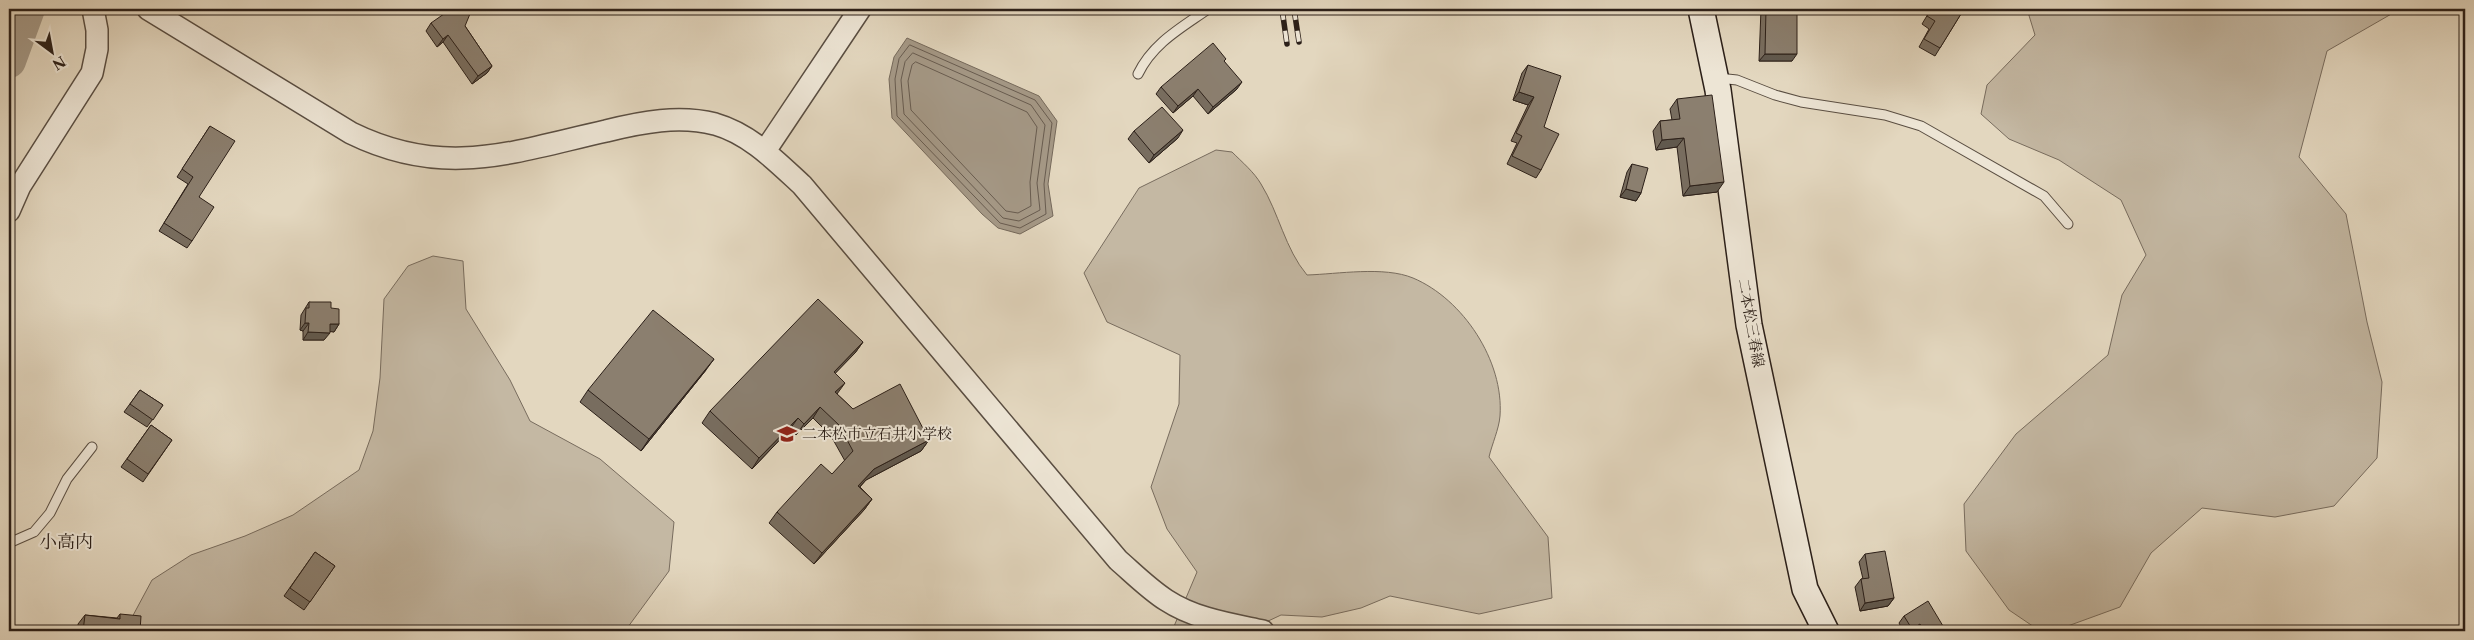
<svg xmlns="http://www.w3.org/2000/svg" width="2474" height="640" viewBox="0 0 2474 640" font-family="'Libre Caslon Text','Noto Serif JP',serif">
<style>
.green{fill:#c4b8a3;stroke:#786c5e}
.water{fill:#a59987;stroke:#75695b}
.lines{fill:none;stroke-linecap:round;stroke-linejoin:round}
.shore{stroke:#685c50;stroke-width:1}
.river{stroke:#a59987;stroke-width:34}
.service-casing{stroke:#5a4e42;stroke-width:11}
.tertiary-casing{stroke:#5a4e42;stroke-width:24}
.secondary-casing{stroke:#2c2019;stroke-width:28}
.service{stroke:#ede5d5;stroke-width:9}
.tertiary{stroke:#ede5d5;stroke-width:21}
.secondary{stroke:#ede5d5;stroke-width:25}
.rail-casing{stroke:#2c2019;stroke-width:5.5}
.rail{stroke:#ede5d5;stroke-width:4;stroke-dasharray:11;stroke-linecap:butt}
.wall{fill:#786d5f;stroke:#2c2019}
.shaded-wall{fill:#61594e;stroke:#2c2019}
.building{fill:#8b7f6f;stroke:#2c2019}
.labels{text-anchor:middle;stroke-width:4;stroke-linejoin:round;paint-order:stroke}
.street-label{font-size:15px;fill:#2c2019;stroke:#ede5d5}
.poi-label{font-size:15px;fill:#2c2019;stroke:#ede5d5;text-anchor:start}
.quarter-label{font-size:18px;fill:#2c2019;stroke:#ede5d5}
</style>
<rect width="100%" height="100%" fill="#e3d7bf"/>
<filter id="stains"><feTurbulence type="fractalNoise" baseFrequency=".004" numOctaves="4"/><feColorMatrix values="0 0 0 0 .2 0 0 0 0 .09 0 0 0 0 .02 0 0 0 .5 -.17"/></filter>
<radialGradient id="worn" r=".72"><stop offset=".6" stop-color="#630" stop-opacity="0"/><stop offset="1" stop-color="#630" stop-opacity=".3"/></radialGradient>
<path class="green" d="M2027 9H2400L2327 51 2299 157 2346 214 2367 322 2382 382 2377 458 2334 506 2275 517 2202 508 2151 553 2120 607 2054 631H2040L2009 610 1966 551 1964 504 2016 434 2108 355 2122 295 2146 255 2121 200 2059 160 2009 139 1981 114 1987 85 2035 35Z
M1216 150 1232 152C1242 162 1254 172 1261 184 1279 213 1285 249 1307 275 1338 274 1384 266 1413 278 1463 299 1504 361 1500 416 1499 429 1492 444 1489 457L1548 537 1552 598 1479 614 1390 596 1361 608 1322 617 1281 615 1247 631H1172L1197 572 1167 529 1151 487 1179 404 1180 355 1107 322 1084 273 1139 188Z
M433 256 463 261 466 309 510 380 530 421 600 459 674 522 669 571 625 631H131L130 621 152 580 191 555 245 536 293 515 359 470 373 431 380 378 384 299 408 266Z"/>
<path class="water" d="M907 38 1039 96 1057 121 1048 184 1053 216 1020 234 998 228 982 214 892 118 889 79 894 57Z"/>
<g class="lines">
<path class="shore" d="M910 45 1035 100 1052 123 1044 184 1046 214 1020 228 1000 223 897 116 895 79 899 59Z
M913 53 1031 105 1045 125 1037 183 1040 210 1019 221 1003 218 904 114 901 80 905 62Z
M916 62 1027 112 1037 127 1030 182 1031 206 1018 213 1006 211 911 110 908 81 912 65Z"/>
<path class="river" d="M9 61 28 9"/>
<defs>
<path id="service" d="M1138 74C1153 43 1181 28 1208 9
M1718 78 1737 80 1775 95 1801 102 1885 115 1921 126 2044 196 2068 224
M9 543 34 532 50 513 67 479 92 447"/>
<path id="tertiary" d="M148 9 351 133C445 179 512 152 606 131 642 122 679 115 715 124 750 134 776 161 802 185L1118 560C1134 574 1149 589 1166 600 1195 619 1230 624 1263 631
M765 151 860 9
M9 211 20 186 92 73 97 49V30L93 9"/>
<path id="secondary" d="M1701 9 1718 90 1749 325 1805 589 1826 631"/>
</defs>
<use href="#service" class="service-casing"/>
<use href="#tertiary" class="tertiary-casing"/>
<use href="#secondary" class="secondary-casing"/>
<use href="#service" class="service"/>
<use href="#tertiary" class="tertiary"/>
<use href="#secondary" class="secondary"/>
<defs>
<path id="rail" d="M1282 9 1287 44
M1294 9 1299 42"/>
</defs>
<use href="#rail" class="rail-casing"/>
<use href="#rail" class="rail"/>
</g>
<path class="wall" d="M1761 9H1794L1792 61H1759Z
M1931 9H1964L1935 56 1919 47 1929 29 1922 24Z
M431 23 465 26 492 66 487 73 472 84 443 42 437 47 426 31Z
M1226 59 1224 61 1237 89 1208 114 1193 96 1173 113 1156 94 1161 87Z
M1528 65 1544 127 1541 170 1536 178 1507 164 1517 143 1511 141 1528 105 1513 100 1522 73Z
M1677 99 1717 192 1683 196 1677 147 1656 150 1653 131 1660 121 1672 120 1670 109Z
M210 126 192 241 187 248 159 231 188 184 177 177Z
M1134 131 1178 138 1149 163 1128 139Z
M1632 164 1641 193 1636 201 1620 197 1627 172Z
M309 302 331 308 339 324 334 332 330 331 324 340H303V331L300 330 301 315Z
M863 342 855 353 835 373 837 394 853 409 929 440 921 451 866 480 860 487 872 499 864 510 814 564 769 523 777 512 832 474 845 461 831 436 813 418 796 435 790 429 752 469 702 423 710 411Z
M706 370 641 451 580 402 588 390Z
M140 390 163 405 147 427 124 412Z
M151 425 172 440 143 482 121 467Z
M315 552 335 566 304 610 284 596Z
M1865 554 1894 598 1888 606 1860 611 1855 587 1861 579H1863L1859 562Z
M120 614 140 631H78V624L85 615 117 618Z
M1904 616 1946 631H1903L1899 623Z"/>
<path class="shaded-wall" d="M448 35 443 42 437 47 443 39Z
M1765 54H1797L1792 61H1759Z
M492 66 487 73 472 84 478 76Z
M1242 82 1237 89 1208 114 1213 107Z
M1198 89 1193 96 1173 113 1178 106Z
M1519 92 1534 97 1528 105 1513 100Z
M1183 130 1178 138 1149 163 1154 155Z
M1684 138 1677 147 1656 150 1662 140Z
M1724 182 1717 192 1683 196 1690 186Z
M1626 189 1641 193 1636 201 1620 197Z
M305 323H309L303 331 300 330Z
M330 324H339L334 332 325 331Z
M308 332 330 333 324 340H303Z
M863 342 855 353 826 383 834 372Z
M714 359 706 370 641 451 649 439Z
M845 383 837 394 835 392Z
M820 407 813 418 796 435 804 424Z
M798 418 790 429 752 469 759 458Z
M929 440 921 451 866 480 850 497 858 486 874 469Z
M872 499 864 510 814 564 822 553Z
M1894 598 1888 606 1860 611 1865 603Z
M1920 624 1915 631H1910L1912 629Z"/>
<path class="building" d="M451 9H472L465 26 492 66 478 76 448 35 443 39 431 23Z
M1766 9H1794V10H1797V54H1765Z
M1932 9H1964L1940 48 1924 39 1935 21 1927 16Z
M1213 43 1226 59 1224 61 1242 82 1213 107 1198 89 1178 106 1161 87Z
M1528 65 1561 76 1544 127 1559 134 1541 170 1512 156 1522 136 1516 133 1534 97 1519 92Z
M1712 95 1724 182 1690 186 1684 138 1662 140 1660 121 1680 119 1677 99Z
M1162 107 1183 130 1154 155 1134 131Z
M210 126 235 141 199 197 214 207 192 241 164 223 193 177 182 169Z
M1632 164 1648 168 1641 193 1626 189Z
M818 299 863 342 834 372 845 383 835 392 853 409 900 384 929 440 874 469 858 486 872 499 822 553 777 512 821 464 832 474 853 451 839 425 820 407 804 424 798 418 759 458 710 411Z
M309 302H331V308L339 309V324H330V333L308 332 309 323H305L306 308H309Z
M653 310 714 359 649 439 588 390Z
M140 390 163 405 153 420 130 404Z
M151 425 172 440 148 474 127 459Z
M1885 551 1894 598 1865 603 1861 579 1869 578 1865 554Z
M315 552 335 566 310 602 290 588Z
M1928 601 1946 631H1925L1920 624 1912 629 1904 616Z
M120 614 141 616 140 631H83L85 615 120 619Z"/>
<defs>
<symbol id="school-bare" viewBox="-9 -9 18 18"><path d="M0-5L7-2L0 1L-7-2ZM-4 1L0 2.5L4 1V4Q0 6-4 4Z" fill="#8f2418" stroke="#ede5d5" stroke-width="2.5" paint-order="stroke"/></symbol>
</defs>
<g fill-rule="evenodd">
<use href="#school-bare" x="773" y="420" width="28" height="28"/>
</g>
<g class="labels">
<g class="street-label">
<text transform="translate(1751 323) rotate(80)" y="5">二本松三春線</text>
</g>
<g class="poi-label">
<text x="802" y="439">二本松市立石井小学校</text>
</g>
<g class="quarter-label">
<text x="66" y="548">小高内</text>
</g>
</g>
<rect width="2474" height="640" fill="none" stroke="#e3d7bf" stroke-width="30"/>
<rect x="10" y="10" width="2454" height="620" fill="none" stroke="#2c2019" stroke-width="2.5"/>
<rect x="15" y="15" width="2444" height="610" fill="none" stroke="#2c2019"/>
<g transform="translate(52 52) rotate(148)" stroke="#ede5d5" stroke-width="4" paint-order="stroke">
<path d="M0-4L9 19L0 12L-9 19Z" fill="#2c2019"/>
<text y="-8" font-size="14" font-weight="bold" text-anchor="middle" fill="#2c2019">N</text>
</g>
<rect width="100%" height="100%" filter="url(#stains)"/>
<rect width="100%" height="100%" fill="url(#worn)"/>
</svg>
